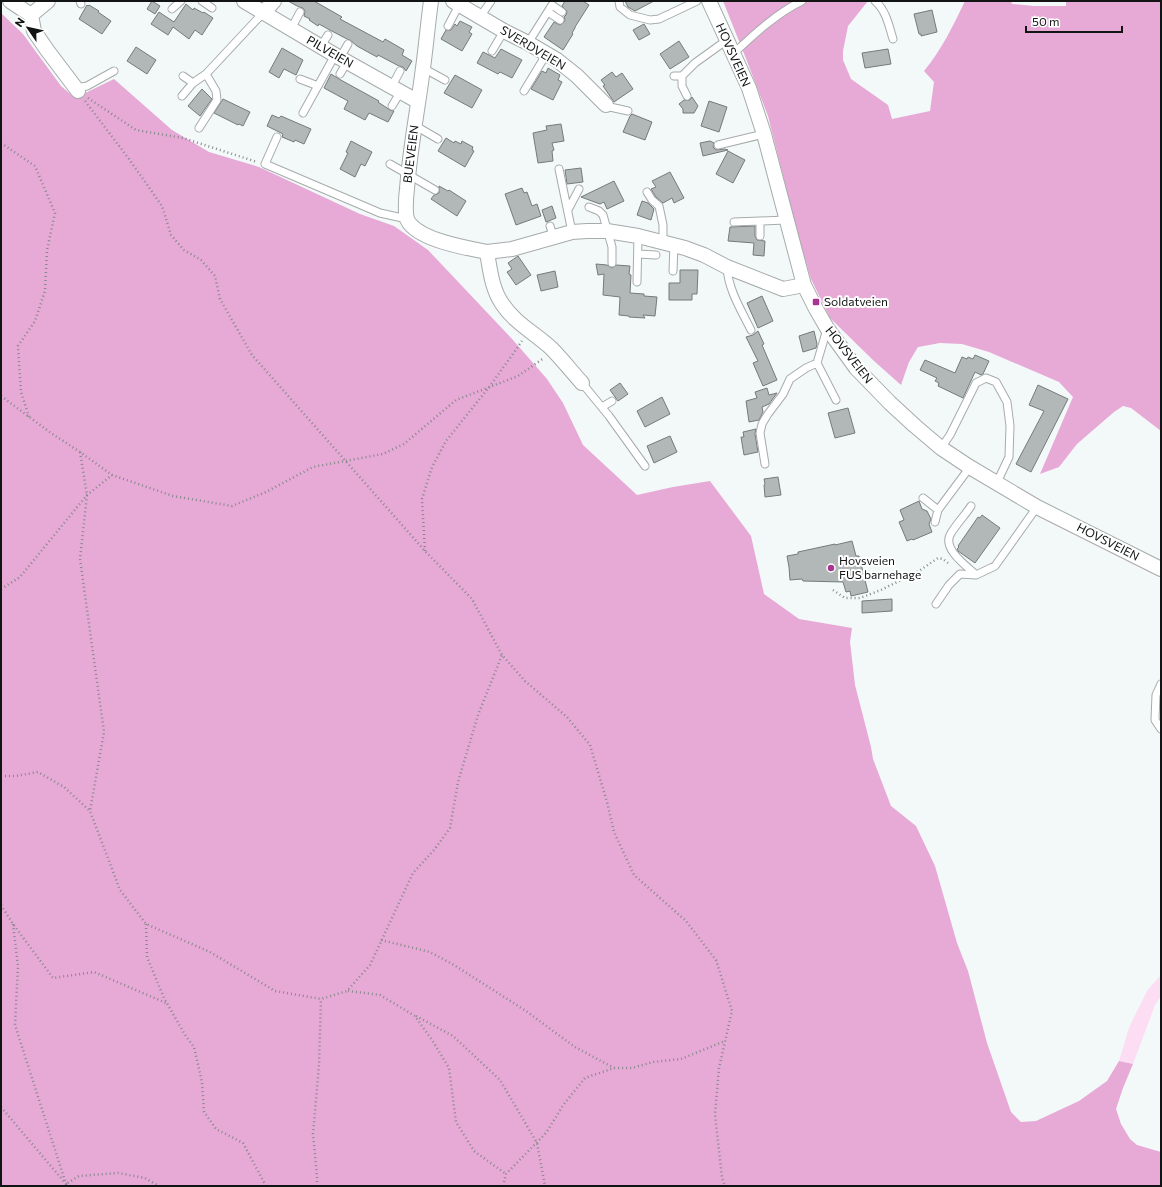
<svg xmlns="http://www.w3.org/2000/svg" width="1162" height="1187" viewBox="0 0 1162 1187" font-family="Commissioner,sans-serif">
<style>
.green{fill:#fdddf3}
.forest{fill:#e7a9d6}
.building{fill:#b2b7b8;stroke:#757a7b}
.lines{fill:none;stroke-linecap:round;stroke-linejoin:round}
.lane-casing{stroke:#a6abab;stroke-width:9}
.street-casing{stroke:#a6abab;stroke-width:16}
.path{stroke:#86898a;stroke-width:2.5;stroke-dasharray:1 3;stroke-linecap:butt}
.lane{stroke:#fff;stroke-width:7}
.street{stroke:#fff;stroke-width:14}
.poi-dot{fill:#a73591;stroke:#fff;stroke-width:1.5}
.labels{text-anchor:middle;stroke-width:4;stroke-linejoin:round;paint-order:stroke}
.street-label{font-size:12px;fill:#121414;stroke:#fff}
.poi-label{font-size:12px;fill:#121414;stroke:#fff;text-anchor:start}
</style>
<rect width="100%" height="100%" fill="#f3f8f9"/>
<path class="green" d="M1161 975V996L1155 1005 1133 1064 1119 1061 1129 1028 1147 991Z"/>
<path class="forest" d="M723 1H868L848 26 843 51V60L851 79 888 105 892 119 930 111 934 82 924 71C942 49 953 26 965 1H1011L1012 4 1034 6H1066V1H1161V431L1131 408 1123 406 1114 412 1077 444 1059 467 1040 474 1073 397 1059 382 989 352 962 344 940 343 918 347 909 362 901 385 874 361 830 318 811 279 798 235 768 116 745 56Z
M1 13 23 34 61 86 75 98 114 79 172 130 209 152 259 167 360 214 394 226 428 250 513 340 547 379 563 403 583 445 637 495 673 487 710 481 751 536 764 594 799 619 852 628 850 642 855 685 871 747 873 759 891 806 916 826 935 866 957 943 968 971 987 1043 1011 1112 1021 1122 1036 1121 1079 1101 1107 1081 1119 1061 1133 1064 1123 1088 1116 1109 1121 1124 1130 1139 1137 1145 1161 1152V1186H1Z"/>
<path class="building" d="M152 1 160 6 155 14 147 9Z
M288 1H314L342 17 340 19 383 42 385 39 404 50 402 55 412 61 406 71 403 67 399 66 378 55 377 57 357 46 350 40 347 39 328 29 319 24 318 26 309 20 310 19 304 16 305 11 303 8 299 7Z
M565 1H583L589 5 575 27V28L572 33 573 34 563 50 544 37 554 22 560 25 564 22 565 20 564 17 566 15 567 12 566 10 562 6Z
M625 1H654L635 11 628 7Z
M186 4 193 10 194 8 203 13 204 12 213 18 202 35 195 30 189 39 173 27 168 35 151 24 159 12 174 22Z
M87 5 88 6 89 5 99 11 98 12 111 21 102 34 79 19Z
M932 10 937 32 921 36V34H919L914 14Z
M460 21 472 27 469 32 472 34 462 51 441 39 446 30H451L455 24 457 26Z
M644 24 650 34 639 40 633 30Z
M679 41 689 57 670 69 660 54Z
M136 47 156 60 147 74 127 61Z
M282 48 303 60 296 75 284 69 279 78 269 72Z
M501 49 522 60 512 78 500 72 498 74 477 63 483 52 495 58Z
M888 49 891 64 865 68 862 53Z
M548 68 560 75 558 80 562 82 553 100 531 89 542 71 546 73Z
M612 72 616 77 622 73 633 89 614 102 603 86 605 85 601 80Z
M331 74 339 79 379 101 378 102 390 110 394 111 388 122 369 113 365 120 344 109 348 101 324 88Z
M455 75 482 90 472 108 444 93Z
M202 89 212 99 200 116 188 106Z
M692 97 698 106 694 113H683V109L679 104 684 100H690Z
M223 99 250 112 243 126 239 124 238 125 214 113Z
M709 101 727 107 719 132 701 126Z
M632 114 652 122 645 140 623 132 630 116Z
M272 115 279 118 281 116 311 129 304 144 295 140 294 142 282 137 283 134 267 126Z
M561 124 564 141 552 143 554 150 552 151 553 161 538 163 533 133 547 130 546 126Z
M446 138 454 143 455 141 461 144 462 141 473 147 472 150 474 151 465 167 438 151Z
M351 141 372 152 365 166 361 164 355 177 340 169 348 153 346 152Z
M710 141 714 143 713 147 716 150 725 149 728 150 703 156 700 143Z
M728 151 745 160 733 183 716 174Z
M581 168 583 182 567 184 565 170Z
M670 172 684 198 674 203 672 198 663 203 656 197 651 189 656 187 652 181Z
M614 181 624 201 607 209 604 202 600 204 581 197Z
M439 186 448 191 449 190 466 201 457 216 431 199 434 195 437 194 439 193Z
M522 188 524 193 527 192 532 206 537 204 541 216 516 225 505 194Z
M642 201 648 203 654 209 651 220 637 215Z
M552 206 556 218 546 222 542 210Z
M755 226V236L757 240 765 241 764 256 753 255 754 243 728 241 730 227Z
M518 256 531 275 516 285 507 272 512 269 508 263Z
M596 264 607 265 612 268 616 265 630 266 629 274 631 275 630 293 644 294V296L657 297 655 316 643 315 645 318 629 317V316L619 315 620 297 603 295 604 274 598 275Z
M680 270H698L697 294H692V300H669V283H680Z
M555 271 558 287 541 291 537 275Z
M762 296 773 321 758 328 747 303Z
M758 331 764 344 762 345 777 380 763 386 753 363 758 361 746 337 753 335Z
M814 331 817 344 816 348 803 352 799 336Z
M975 355 989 361 983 374 981 375 975 372 963 398 938 386 939 383 935 381 937 378 920 370 925 360 955 373 962 357 967 359 968 357 973 359Z
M620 383 628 394 618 401 610 390Z
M1038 385 1068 399 1031 472 1016 464 1044 411 1029 405Z
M767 388 769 395 777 393 769 404 762 407 763 412 759 420 749 422 746 401 757 398 755 392Z
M662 397 670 414 645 427 637 411Z
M848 408 855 433 835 438 828 413Z
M756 429 755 434 758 452 744 455 741 437H744L743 432Z
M670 436 677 452 654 463 647 446Z
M778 477 781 495 765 497 764 485 765 484 764 479Z
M919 501 922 509 927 511 931 519 929 524 932 532 913 540 912 539 907 541 899 522 904 520 900 510Z
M982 515 1000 528 975 563 958 551 957 549 959 547 958 546 978 517 980 518Z
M852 541 856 556H859L868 592 851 596 850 591 846 592 843 582 803 581 802 579 790 580 789 567 787 556 798 554V552L835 544V545Z
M892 599V611L862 613V601Z"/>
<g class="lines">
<defs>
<path id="lane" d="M80 1 81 4
M202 1 212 8
M619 1 620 7 630 15 650 20 659 19 697 1
M875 1C886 10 889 26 893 39
M172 9 181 1
M548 12 560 20
M480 17 491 1
M448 26 459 5
M291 29 300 12
M528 43 552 5 562 12
M321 46 328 35
M492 51 504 31
M733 54C752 36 778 12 802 1
M340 58 348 44
M423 68 445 80
M340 74 347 62
M183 76 193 83 206 74
M674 76H682L695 63 727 40
M682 76V86L687 96
M300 79 318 86
M392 86 400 71
M76 88 87 86 114 71
M524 91 547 53
M182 96 193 83
M606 105 610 107 628 111
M392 106 401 91
M303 113 335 55
M414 125 438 139
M199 128 217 100 216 91 206 74 263 13
M277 137 265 164 380 213 407 219
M718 145 764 134
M390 164 435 190
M559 169 572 232
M647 192 652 200 659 206 663 225V241
M589 207 599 211 603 215 612 247V263
M568 210 579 189
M734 222 760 221
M550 226 554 238
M760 236V221L786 220
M638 254 656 255
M727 267C728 289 741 310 751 330
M673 271 674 245
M637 282 638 236
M817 363 836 400
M582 383 609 416 645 466
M602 407 612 401
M941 448 950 435 976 383 986 378 996 382 1007 402 1010 426 1009 457 1000 476 995 482
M765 464 760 433 762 424 768 414 783 394 790 379 806 368 817 363 827 329
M923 498 938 510
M971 506C966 514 954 527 950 535 943 550 967 566 976 575L995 566 1037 507
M935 522 938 510 970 467
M936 604 949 585 960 574 976 575
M1161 684 1156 695 1155 720 1161 729"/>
<path id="street" d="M10 1 31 15 34 31 47 50 78 91
M244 1 340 58 417 101
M431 1C428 23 426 46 423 68 418 108 410 148 407 189 406 196 405 213 407 219 408 221 409 223 410 224 424 241 467 248 487 252
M453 1 504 31 528 43 557 60 577 76 606 105
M709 1 749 88 764 134 804 285 816 309 827 328 856 368 890 403 915 426 941 448 968 466 1037 507 1161 569
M263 13 274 1
M31 15 48 1
M582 383C572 372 562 359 551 348 536 334 515 323 503 305 492 290 490 270 487 252L512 249 572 232 587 231H607L638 236 685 248 704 255 727 267 783 289 804 285"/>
</defs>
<use href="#lane" class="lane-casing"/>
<use href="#street" class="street-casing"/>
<path class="path" d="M88 98 136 130 183 138 257 162
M85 101 129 159 162 206 171 235 184 250 201 260 215 276 220 299 252 355 425 551 472 599 502 655 525 681 567 717 590 745 607 802 614 832 634 875 686 921 716 960 732 1011 719 1068 715 1114 722 1178 725 1186
M1 143 35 166 55 213 47 250 45 291 35 321 18 346 21 392 29 417
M1 396 51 433 80 452 112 475 173 496 232 506 266 492 313 467 383 454 404 444 456 400 518 376 544 358
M80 452 87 495 80 559 104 732 90 811 120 890 146 924 210 952 275 991 321 999 347 991 370 965 413 873 434 850 450 828 458 782 478 715 502 655
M425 551 422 499 432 467 446 441 490 386 522 341
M1 589 20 577 87 495 112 475
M833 590 845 598H860L881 590 919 571 938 558 943 559 948 563
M1 776H16L38 772 64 787 90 811
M1 905 13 924 53 978 94 972 166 1003
M146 924 147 957 164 998 185 1035 194 1047 202 1082 204 1112 216 1129 243 1143 266 1186
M381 940 430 952 454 965 526 1011 575 1047 614 1068
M348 991 380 995 415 1016 432 1040 449 1068 456 1122 474 1151 506 1174
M416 1016 453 1036 500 1080 537 1143 545 1186
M1 1107 66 1184 15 1025 18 966 13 924
M66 1186V1184L79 1176 118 1173 145 1178 159 1186
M317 1186V1176L313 1134 319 1065 321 999
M503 1186 506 1174 546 1133 564 1104 585 1078 614 1068H632L653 1062 681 1059 725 1041"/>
<use href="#lane" class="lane"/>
<use href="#street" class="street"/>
</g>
<g class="poi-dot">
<rect x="812" y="298" width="8" height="8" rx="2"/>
<circle cx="831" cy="568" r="4"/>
</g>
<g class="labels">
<g class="street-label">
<text transform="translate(533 48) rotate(31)" y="4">SVERDVEIEN</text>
<text transform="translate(330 52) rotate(30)" y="4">PILVEIEN</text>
<text transform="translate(733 55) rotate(66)" y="4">HOVSVEIEN</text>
<text transform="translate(411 154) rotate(-83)" y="4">BUEVEIEN</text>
<text transform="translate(849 355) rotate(52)" y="4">HOVSVEIEN</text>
<text transform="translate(1108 542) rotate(27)" y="4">HOVSVEIEN</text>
</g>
<g class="poi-label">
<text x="824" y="306">Soldatveien</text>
<text x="839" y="565">Hovsveien<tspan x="839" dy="14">FUS barnehage</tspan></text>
</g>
</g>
<rect width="1162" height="1187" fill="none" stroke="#121414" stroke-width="4"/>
<g transform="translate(28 28) rotate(304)" stroke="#ffffff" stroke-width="3" paint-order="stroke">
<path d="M0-3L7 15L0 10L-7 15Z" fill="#121414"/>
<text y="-6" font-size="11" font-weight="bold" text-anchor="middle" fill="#121414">N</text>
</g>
<path d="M1026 26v6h96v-6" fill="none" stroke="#121414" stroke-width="2"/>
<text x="1032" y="26" font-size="12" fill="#121414" stroke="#ffffff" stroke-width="3" paint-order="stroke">50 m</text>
</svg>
